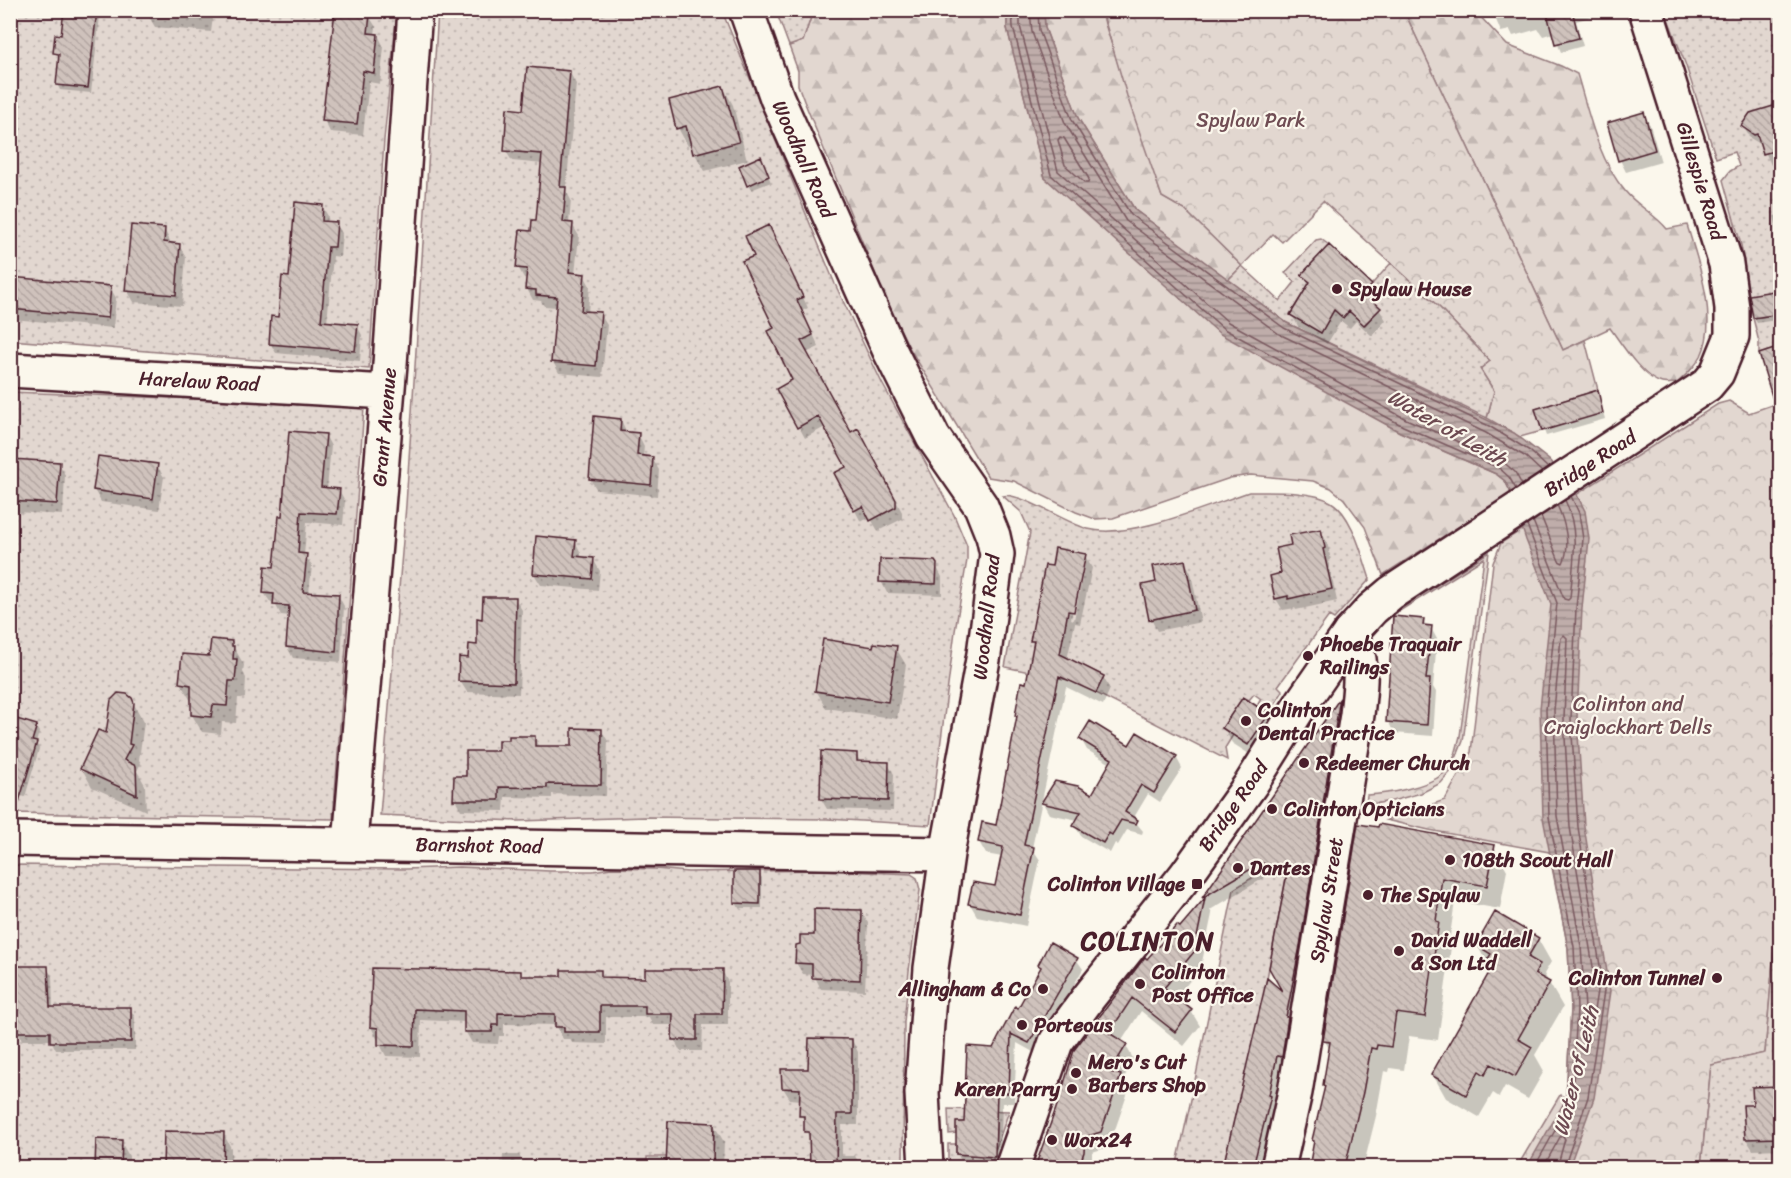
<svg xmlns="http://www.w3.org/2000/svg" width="1791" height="1178" viewBox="0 0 1791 1178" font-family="Sriracha,sans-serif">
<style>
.forest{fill:url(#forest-firs);stroke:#967b7e;stroke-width:1.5}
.park{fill:url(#park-crowns);stroke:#967b7e;stroke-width:1.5}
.garden{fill:url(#garden-dots);stroke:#967b7e;stroke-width:1.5}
.water{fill:url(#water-rules);stroke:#907477;stroke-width:1.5}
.shadow{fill:#0003;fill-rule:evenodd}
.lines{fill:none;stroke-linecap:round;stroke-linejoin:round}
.shore{stroke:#79585e;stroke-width:1.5}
.building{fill:url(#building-back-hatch);stroke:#4a1f2b;stroke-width:1.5}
.minor-casing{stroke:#4a1f2b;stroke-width:38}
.major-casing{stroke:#4a1f2b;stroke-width:38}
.minor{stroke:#fbf7ec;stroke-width:33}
.major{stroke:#fbf7ec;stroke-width:33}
.poi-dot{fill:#4a1f2b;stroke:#fbf7ec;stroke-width:2}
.labels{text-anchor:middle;stroke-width:4.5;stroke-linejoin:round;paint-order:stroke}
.park-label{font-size:20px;fill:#704d54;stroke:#fbf7ec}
.street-label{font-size:20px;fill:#4a1f2b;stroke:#fbf7ec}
.poi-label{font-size:20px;font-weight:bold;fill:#4a1f2b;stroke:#fbf7ec;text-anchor:start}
.water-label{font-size:21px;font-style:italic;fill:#6d4a51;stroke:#fbf7ec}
.district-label{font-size:26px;font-weight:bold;letter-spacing:1.5px;fill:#4a1f2b;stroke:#fbf7ec}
</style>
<defs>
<pattern id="forest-firs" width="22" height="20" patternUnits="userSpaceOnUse" patternTransform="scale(1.5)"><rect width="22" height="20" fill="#e2d7d0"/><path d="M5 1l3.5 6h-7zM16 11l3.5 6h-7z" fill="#c3b8b3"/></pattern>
<pattern id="park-crowns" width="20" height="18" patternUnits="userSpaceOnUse" patternTransform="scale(1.5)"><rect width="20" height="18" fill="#e2d7d0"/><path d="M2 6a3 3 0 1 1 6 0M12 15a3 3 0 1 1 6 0" fill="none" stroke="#c3b8b3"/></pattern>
<pattern id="garden-dots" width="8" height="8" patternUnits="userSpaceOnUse" patternTransform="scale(1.5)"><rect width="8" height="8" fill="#e2d7d0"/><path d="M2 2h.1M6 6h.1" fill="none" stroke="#c3b8b3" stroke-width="1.8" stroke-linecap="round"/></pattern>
<pattern id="water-rules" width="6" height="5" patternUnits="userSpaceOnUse" patternTransform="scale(1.5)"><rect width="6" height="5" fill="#bfadaa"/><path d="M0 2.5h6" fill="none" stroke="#9d8c8b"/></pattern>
<pattern id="building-back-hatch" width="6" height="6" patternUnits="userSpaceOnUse" patternTransform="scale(1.5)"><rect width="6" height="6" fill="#cfc2bc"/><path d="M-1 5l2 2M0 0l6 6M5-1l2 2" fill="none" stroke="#b3a6a2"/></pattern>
</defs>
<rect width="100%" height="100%" fill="#fbf7ec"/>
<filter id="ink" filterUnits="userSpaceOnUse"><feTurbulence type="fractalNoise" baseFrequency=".0167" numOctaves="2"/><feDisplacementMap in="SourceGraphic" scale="12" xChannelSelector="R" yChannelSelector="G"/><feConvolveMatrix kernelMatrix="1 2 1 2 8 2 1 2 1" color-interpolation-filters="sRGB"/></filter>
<g filter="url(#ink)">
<path class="forest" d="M813 11H1007V28L1045 178 1334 394 1400 432 1496 474 1505 481 1511 493 1383 575 1365 527 1344 499 1331 488 1313 481 1251 475 1230 478 1113 518 1095 519 1076 512 1014 481 988 477 910 349 888 304 804 101 798 85V71L789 46 803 41Z
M1044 11H1102L1105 24 1162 197 1185 210 1242 266 1228 280 1135 210 1078 118 1045 28Z
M1404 11H1475L1507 45 1561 66 1577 74C1589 114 1598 159 1625 191 1637 206 1655 214 1667 229L1687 225C1698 261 1719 319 1701 356 1695 367 1686 375 1677 383 1672 383 1667 384 1662 383 1643 379 1621 343 1610 328L1563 350Z"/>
<path class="park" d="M1102 11H1404L1563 350 1585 340 1598 390 1536 409 1542 431 1520 437 1487 418 1494 391 1480 369 1490 361 1440 308 1323 201 1282 242 1273 234 1242 266 1185 210 1162 197 1127 96Z
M1729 401 1749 413 1780 402V909L1775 938 1765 1053 1711 1065 1701 1167H1517L1560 1095 1566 1098 1571 1009 1568 948 1549 852 1429 830 1386 820 1445 800 1471 752 1493 563 1501 543 1718 404Z
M1489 552 1463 741 1451 771 1441 783 1421 793 1392 801 1366 805 1367 795C1388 794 1427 787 1443 774 1454 765 1457 748 1460 736L1484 558 1393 615 1415 599Z"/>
<path class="garden" d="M10 11H397L384 140 369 369 11 340Z
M438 11H722L835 284 882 383 954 515 967 546V560L955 631 930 825 827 819 646 817 519 821 380 815 406 505Z
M776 11H813L803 41 789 46Z
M1665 11H1780V350L1779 348 1759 354V342L1753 318 1774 315 1770 292 1749 295 1741 245 1723 180 1730 171 1739 166 1734 152 1716 158 1685 63Z
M1321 239 1329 245 1302 275 1310 282 1290 314 1321 333 1334 310 1349 311 1365 325 1380 308 1364 293 1391 263 1440 308 1490 361 1480 369 1494 391 1487 418 1287 323 1228 280 1242 266 1280 301 1295 282 1285 273 1316 240Z
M11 392 197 399 364 408 333 819 11 813Z
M1249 492C1271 492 1312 490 1331 502 1353 515 1362 556 1370 579L1334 619 1329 616 1278 686 1283 691 1270 712 1258 704 1261 699 1254 694 1249 700 1243 697 1222 728 1233 735 1225 748 1227 760 1096 693 1104 676 1077 663 1068 680 1005 667 1030 532 1021 512 1003 496C1018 491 1068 524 1088 529 1129 540 1207 506 1249 492Z
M1284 858 1288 868 1263 999 1223 1167 1176 1168 1192 1095 1234 889Z
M11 865 406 869 459 867 550 871H593L611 868 656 869 688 872 823 870 911 874 917 878 920 890 909 971 904 1022 903 1167H694L695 1162H713L714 1123 668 1121 667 1157H647V1167L11 1168Z
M1780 909V1163L1701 1168 1711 1065 1765 1053 1775 938Z
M948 1109 1009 1111 995 1151 996 1123 957 1122 956 1133 949 1134Z
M948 1144H956V1154H971V1161L982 1162V1157H994L989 1167H948Z"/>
<path class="water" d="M1007 11H1044L1045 28 1078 118 1135 210 1287 323 1514 433 1549 460 1573 487 1585 511 1589 539 1582 608 1577 719 1584 826 1610 991 1594 1098 1569 1167H1527L1566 1099 1571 1009 1568 948 1543 818 1540 709 1551 604 1526 540 1511 493 1505 481 1496 474 1400 432 1220 334 1045 178 1007 28Z"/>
<path class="shadow" d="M66 10H112L111 17 100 16 91 93 60 90 57 84 60 58 55 53 63 37Z
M149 10H214L211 32 155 27 148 15Z
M1492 10H1600L1601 14 1576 21 1583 46 1561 52 1553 33 1543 36 1538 29 1513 36 1510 30 1501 32Z
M369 16 376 27 375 35H378L384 47 380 84 369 82 363 135 330 132 324 120Z
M570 73 576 84 566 191 571 200 569 224H572L579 236 575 274 584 275 590 286 588 313 600 314 607 325 602 377 559 373 553 362 557 307 544 306 541 301 533 300 527 289 528 279 524 278 518 267 537 222 543 164 512 161 505 150 524 111Z
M723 87 733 105 747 160 705 171 695 154 692 145 688 146 678 128Z
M1780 105V162L1771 165 1762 145 1750 138 1743 126 1751 114Z
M1643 114 1650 125 1661 162 1626 172 1620 160Z
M763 164 771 182 751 190 748 185Z
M322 206 328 216 327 223H336L342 233 340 257 333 256 327 323 357 326 362 335 360 361 276 353 270 343 290 278Z
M1780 215V243L1774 216Z
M164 229 170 241V244L179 245 186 257 182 306 134 302 127 290Z
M775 237 808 308 802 311 819 347 806 353 850 434 864 441 902 512V519L878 531 870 517 861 522 836 474 848 468 825 427 805 438 778 389 794 381 776 329 756 256Z
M1303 275 1371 286 1377 297 1372 302 1379 309 1386 320 1372 336 1356 321 1350 328 1341 321 1327 344 1298 326 1292 315 1309 286Z
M10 278 110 287 116 298 113 328 12 319Z
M1773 298 1776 320 1757 323 1754 318Z
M1598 392 1605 419 1546 436 1537 410Z
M621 420 627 433 638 434 644 446 643 457 652 458 659 470 657 496 597 490 590 479Z
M325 435 331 446 327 489 339 490 345 501 343 525 307 522 304 555 312 566 309 593 338 595 344 606 341 662 293 658 287 647 290 616 281 615 275 604 271 603 264 593 275 569 283 518Z
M10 460 59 463 65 475 63 515 17 512 10 501Z
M157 466 164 477 159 510 101 502 94 490Z
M1320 530 1327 542 1331 560H1328L1337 601 1296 610 1295 608 1283 610 1276 599 1272 577 1283 574 1293 546Z
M575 541 581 553V558L593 559 600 571 598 590 541 585 534 574Z
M1085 556 1092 568 1080 624 1075 623 1067 660 1103 677 1110 689 1103 705 1066 687 1032 848 1040 860 1026 926 977 916 970 904 996 888 1002 857 986 854 979 842 997 827 1018 719 1016 716 1027 685 1034 646 1031 640 1053 568ZM1082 564H1085L1074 620 1071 619Z
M1185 561 1191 573 1201 622 1157 631 1151 619 1158 583Z
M934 562 942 577V595L887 593 881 581Z
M515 599 522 610 519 694 467 692 460 681 478 646 484 620Z
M1395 617 1423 620 1427 627 1431 628 1437 639 1433 687 1436 692 1433 736 1394 733 1388 721 1393 654 1391 649Z
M231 642 244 665 243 672 246 678 245 698H238L236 723 222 722 221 734 202 732 192 715 193 701H191L180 683Z
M896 648 906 665 897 719 826 708 816 690 874 649Z
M131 699 144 722 139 760 141 763 137 771 145 785 146 811 92 787 82 769 108 736Z
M1340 700 1346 712 1306 960 1263 1168H1224L1268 981 1287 996V878L1269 875 1210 910 1212 914 1201 967 1175 999 1191 1011 1200 1026 1184 1046 1141 1011 1121 1042 1126 1046 1134 1060 1122 1081 1128 1092 1109 1147 1092 1152V1168H1037L1061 1097 1148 961 1180 929 1205 900 1204 898ZM1337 726 1300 954 1297 953 1333 730Z
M1268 715 1276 730 1257 759 1232 743 1224 728Z
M36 727 39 732 36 743 39 749 25 797 10 793Z
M601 730 608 741 606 796 552 794V798L505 797 504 811 461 810 455 799 467 778 500 753 534 738 539 747 573 748Z
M1081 739 1130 747 1176 757 1182 768 1160 802 1148 794 1133 819 1143 831 1142 834 1127 830 1118 845 1115 843 1110 853 1081 836 1075 826 1078 820 1049 814 1043 803 1093 796 1111 764 1087 750Z
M856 754 861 763 888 764 894 774 893 811 827 809 821 799Z
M1359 826 1494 847 1507 870 1500 909 1455 901 1449 943 1451 947 1438 1040 1409 1036 1404 1070 1390 1068 1389 1072 1384 1071 1376 1116 1363 1168H1310L1326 1088 1324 1085 1330 1050 1325 1041Z
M736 873H759L762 878V908H739L736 903Z
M861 911 868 923 865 991 821 989 814 975 803 974 796 963 815 937Z
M1538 939 1551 962 1544 974 1563 1007 1535 1055 1544 1071 1528 1099 1505 1086 1499 1097 1493 1093 1479 1117 1446 1098 1433 1075 1490 975 1485 967 1487 963 1477 945Z
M1076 959 1083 969 1035 1053 1017 1043 1014 1103H1002L1000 1167 963 1164 957 1154 965 1123 994 1049 1042 969 1039 965Z
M10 967 47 968 52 976 53 1009H130L135 1017V1050H56L51 1040H22L18 1031V1022H10Z
M373 970 521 973 523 977 563 978 600 972 604 979H647L722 971 728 982V1025H703L702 1051H680L674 1039V1025H653L649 1017H606V1044L572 1043 570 1039H563L556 1025 504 1024V1036H499L498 1044 472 1043 465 1031 466 1022 421 1020 420 1057 386 1056 371 1027Z
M852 1040 858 1052V1125H842V1156H855L862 1168H811V1141L806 1131V1124L801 1115V1100L790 1099 783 1088Z
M1780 1088V1149L1753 1150 1746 1139 1754 1106V1089Z
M714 1125 724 1142 723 1168H648L649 1158H668Z
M165 1132 223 1133 231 1148V1159L264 1158 269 1168H164Z
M98 1141 121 1142 129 1156V1168H97Z
M503 1155H519L526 1168H502Z
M575 1159H598L603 1168H575Z"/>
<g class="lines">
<path class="shore" d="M1012 10 1013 27 1051 175 1224 329 1403 426 1499 468 1509 477 1516 489
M1020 10V26L1058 171 1228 322 1406 419 1502 461 1515 472 1522 485
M1030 10 1032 32 1065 123 1126 221 1279 334 1486 433 1526 457 1542 472
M1038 10 1039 30 1072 120 1131 215 1284 328 1489 426 1530 451 1548 468
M1060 137 1064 138 1089 179 1088 183H1085L1065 165 1058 140Z
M1541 516 1559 561 1563 563C1571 546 1565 522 1557 505
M1533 521 1564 599 1568 600 1570 598C1573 564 1580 532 1565 500
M1527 525 1557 603 1546 710 1549 817 1574 947 1577 1009 1572 1100 1534 1168
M1564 635 1567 638 1564 719 1570 827 1597 991 1589 1042 1586 1045 1583 1042 1585 1009 1581 946 1557 816 1554 710 1561 638Z
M1543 1168 1560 1137 1563 1136 1565 1139 1557 1168
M1564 1168 1588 1097 1604 991 1578 827 1571 719 1576 608 1583 539 1579 513 1571 496"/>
</g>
<path class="building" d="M64 10H97L88 88 56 85 59 54 53 53 55 34 61 35Z
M1546 10H1572L1579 38 1555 44Z
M335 11 370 14 368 33 378 34 374 73 363 71 357 124 322 121Z
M527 67 570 71 560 187H566L563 222 573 223 569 272 585 274 581 311 601 312 596 366 551 362 557 297 536 295V290L525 289 527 269 516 268 520 230 531 231 532 220H536L542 154 504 151 507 108 523 110Z
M723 86 739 142 693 154 686 126 676 129 669 100Z
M1780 104V149L1763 154 1757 134 1754 135 1741 126 1750 113Z
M1644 112 1655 150 1618 161 1607 123Z
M761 156 769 176 747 186 739 166Z
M295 202 323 205 322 221 337 222 335 247H328L321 321 358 324 355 351 269 344 271 316 278 317 282 276 289 277Z
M131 225 165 228 164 242 180 244 176 295 125 291Z
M769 225 803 297 797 300 813 335 801 341 851 432 858 428 896 500V507L870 521 863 506 854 511 834 473 846 467 818 416 797 428 776 389 792 380 768 331 774 328 742 261 754 256 745 236Z
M1329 245 1372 285 1364 293 1381 308 1364 325 1349 311 1343 318 1334 310 1321 333 1290 315 1310 282 1301 275Z
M10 277 111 286 108 318 10 309Z
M1780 290V314L1753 318 1749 295Z
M1780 347V408L1776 409 1759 354Z
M1598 390 1603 413 1542 431 1535 409Z
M594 416 621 419 620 431 639 433 637 455 653 457 651 485 589 479Z
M289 431 326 434 321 487 340 489 337 514 301 512 298 553 307 554 303 592 339 594 336 652 286 647 289 606 273 605 274 594 263 593 265 566 274 567 279 516H282Z
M98 456 158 464 153 499 93 490Z
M11 459 60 462 57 504 10 501Z
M1321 529 1325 548 1323 549 1332 589 1288 599V596L1275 599 1270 576 1281 573 1276 548 1291 545 1289 535Z
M536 536 576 540 574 556 594 558 592 579 533 574Z
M1055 548 1086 554 1074 612 1068 611 1060 654 1104 676 1096 693 1059 676 1024 845 1034 847 1020 915 968 904 973 882 995 886 1003 847 978 842 982 822 996 825 1017 716H1015L1018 698 1021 682 1026 683 1034 641H1030L1045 565 1052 566Z
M880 559 935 561 937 564 936 584 879 582Z
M1185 560 1195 610 1149 620 1142 585 1156 582 1153 566Z
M483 597H516L514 683 458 681 459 657 468 658 469 644 477 645V618L482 619Z
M1393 616 1424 619 1423 625 1432 626 1426 679H1430L1427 725 1386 722Z
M211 639 232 641V646H234L233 659H237L235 681H229L227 706 213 705 211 717 191 715V685L179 683 182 654 209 656Z
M823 639 873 647 874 643 897 646 888 702 815 691Z
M118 693 127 694 132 698 134 703 129 744 132 745 124 760 136 766 137 795 80 769 98 730 106 733 111 700Z
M1243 697 1269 714 1248 745 1222 728Z
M1340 698 1300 946 1286 1017H1288L1282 1057 1277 1056 1269 1095 1271 1096 1253 1167H1223L1267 978 1282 991 1269 968 1288 868 1261 863 1202 898Z
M10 717 37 725 32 741 37 742 15 815 10 814Z
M1090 721 1129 745 1137 732 1177 756 1154 793 1141 785 1125 812 1138 820 1136 824 1121 820 1112 835 1109 833 1103 843 1073 826 1081 812 1041 803 1055 781 1078 786 1092 794 1112 759 1079 739Z
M572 728 602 729 601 785 547 784V788L499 787V800H453L454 776H466V751H498V740H509V736H535V746H572Z
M821 751 857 753V761L889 762 888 801 820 799Z
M1358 824 1378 827 1379 824 1495 845 1487 886 1442 878 1436 921 1439 922 1425 1017 1396 1013 1391 1047 1377 1045 1376 1049 1371 1048 1363 1092 1345 1167H1309L1314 1141 1312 1140 1325 1086 1323 1085 1330 1042 1323 1041Z
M734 871H760V904L734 903Z
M1205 898 1194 952 1164 988 1192 1010 1175 1032 1132 998 1109 1033 1127 1044 1110 1072 1121 1075 1101 1132 1085 1137 1084 1152 1079 1167H1035L1060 1097 1074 1050 1145 957 1147 959 1177 925 1180 927Z
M814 909 862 910 860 980 812 978V964L795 963 796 945 800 944V935H814Z
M1495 912 1539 938 1528 957 1540 964 1535 974 1550 982 1518 1039 1532 1047 1515 1077 1491 1064 1485 1075 1479 1071 1466 1095 1431 1075 1490 971 1483 967 1491 954 1476 945Z
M1050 942 1078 958 1029 1043 1011 1034 1009 1093H997L995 1157 956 1154V1122H964L967 1046 993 1048 1015 1006 1018 1008 1041 967 1038 965Z
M10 966H48L50 1007H131V1042H50V1032H16V1015L12 1014Z
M372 968 521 971V976H561V970H601V977L645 978V969H723L722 1014H697V1040H672L673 1014H645V1006H600V1032H564V1027H555V1014L498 1013V1025H493L492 1032H464V1011L415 1009 414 1046 378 1045V1028L370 1027Z
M809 1038 852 1039V1114H837L836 1167H810L809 1132H804V1116H799L800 1089 782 1088 781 1069H808Z
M1780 1086V1138L1745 1139 1743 1105H1753L1752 1087Z
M668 1121 714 1123 713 1163 695 1162 694 1167H666Z
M164 1131 224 1132 223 1167H163Z
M96 1139 122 1140 121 1167H95Z"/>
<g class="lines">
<defs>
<path id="minor" d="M746 10 777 98 889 349 933 437 981 506 993 536 997 554 984 654 947 854 931 968 922 1093 926 1168
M10 370 387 392
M10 839 947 854
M350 843 390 364 415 10
M1278 1168 1295 1092 1357 715C1360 685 1365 661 1350 633"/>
<path id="major" d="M1012 1168 1056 1042 1089 997 1186 875 1251 784 1303 701 1350 633 1372 609 1391 593 1707 385 1717 373 1732 336V308L1726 264 1646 10"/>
</defs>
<use href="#minor" class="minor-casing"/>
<use href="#major" class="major-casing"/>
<use href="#minor" class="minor"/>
<use href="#major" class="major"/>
</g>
</g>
<g class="poi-dot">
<circle cx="1337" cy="289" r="6"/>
<circle cx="1308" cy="656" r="6"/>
<circle cx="1246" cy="721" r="6"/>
<circle cx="1304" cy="763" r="6"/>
<circle cx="1272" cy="809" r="6"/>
<circle cx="1450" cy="860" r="6"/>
<circle cx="1238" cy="868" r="6"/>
<rect x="1191" y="878" width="12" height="12" rx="3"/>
<circle cx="1368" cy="895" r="6"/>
<circle cx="1399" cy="951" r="6"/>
<circle cx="1717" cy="978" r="6"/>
<circle cx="1140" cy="984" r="6"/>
<circle cx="1043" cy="989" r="6"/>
<circle cx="1022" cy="1025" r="6"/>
<circle cx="1076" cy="1073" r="6"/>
<circle cx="1072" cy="1089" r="6"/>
<circle cx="1052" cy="1140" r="6"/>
</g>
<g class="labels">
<g class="park-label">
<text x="1251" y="127">Spylaw Park</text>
<text x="1628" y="711">Colinton and<tspan x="1628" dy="23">Craiglockhart Dells</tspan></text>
</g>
<g class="street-label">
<text transform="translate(804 159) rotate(66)" y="7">Woodhall Road</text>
<text transform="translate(1701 181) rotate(73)" y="7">Gillespie Road</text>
<text transform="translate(199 381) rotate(3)" y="7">Harelaw Road</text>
<text transform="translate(384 427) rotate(-85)" y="7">Grant Avenue</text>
<text transform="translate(1590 463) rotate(-33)" y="7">Bridge Road</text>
<text transform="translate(986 617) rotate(-84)" y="7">Woodhall Road</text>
<text transform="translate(1233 806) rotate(-55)" y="7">Bridge Road</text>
<text transform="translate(479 845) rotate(1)" y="7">Barnshot Road</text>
<text transform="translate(1326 900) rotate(-81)" y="7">Spylaw Street</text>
</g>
<g class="poi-label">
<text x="1349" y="296">Spylaw House</text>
<text x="1320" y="651">Phoebe Traquair<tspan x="1320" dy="23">Railings</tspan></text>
<text x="1258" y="717">Colinton<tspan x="1258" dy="23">Dental Practice</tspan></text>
<text x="1316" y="770">Redeemer Church</text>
<text x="1284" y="816">Colinton Opticians</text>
<text x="1462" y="867">108th Scout Hall</text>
<text x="1250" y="875">Dantes</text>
<text x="1185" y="891" text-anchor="end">Colinton Village</text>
<text x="1380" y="902">The Spylaw</text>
<text x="1411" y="947">David Waddell<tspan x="1411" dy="23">&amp; Son Ltd</tspan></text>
<text x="1152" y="979">Colinton<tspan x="1152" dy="23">Post Office</tspan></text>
<text x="1705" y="985" text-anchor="end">Colinton Tunnel</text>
<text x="1031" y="996" text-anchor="end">Allingham &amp; Co</text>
<text x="1034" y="1032">Porteous</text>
<text x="1088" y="1069">Mero's Cut<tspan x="1088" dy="23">Barbers Shop</tspan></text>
<text x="1060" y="1096" text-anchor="end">Karen Parry</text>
<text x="1064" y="1147">Worx24</text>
</g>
<g class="water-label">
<text transform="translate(1447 428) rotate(30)" y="7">Water of Leith</text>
<text transform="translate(1576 1071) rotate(-76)" y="7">Water of Leith</text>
</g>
<g class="district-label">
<text x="1148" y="950">COLINTON</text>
</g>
</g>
<rect width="1791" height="1178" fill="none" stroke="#fbf7ec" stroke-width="36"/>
<rect x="18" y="18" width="1755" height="1142" fill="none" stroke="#4a1f2b" stroke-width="2" filter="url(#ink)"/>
</svg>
